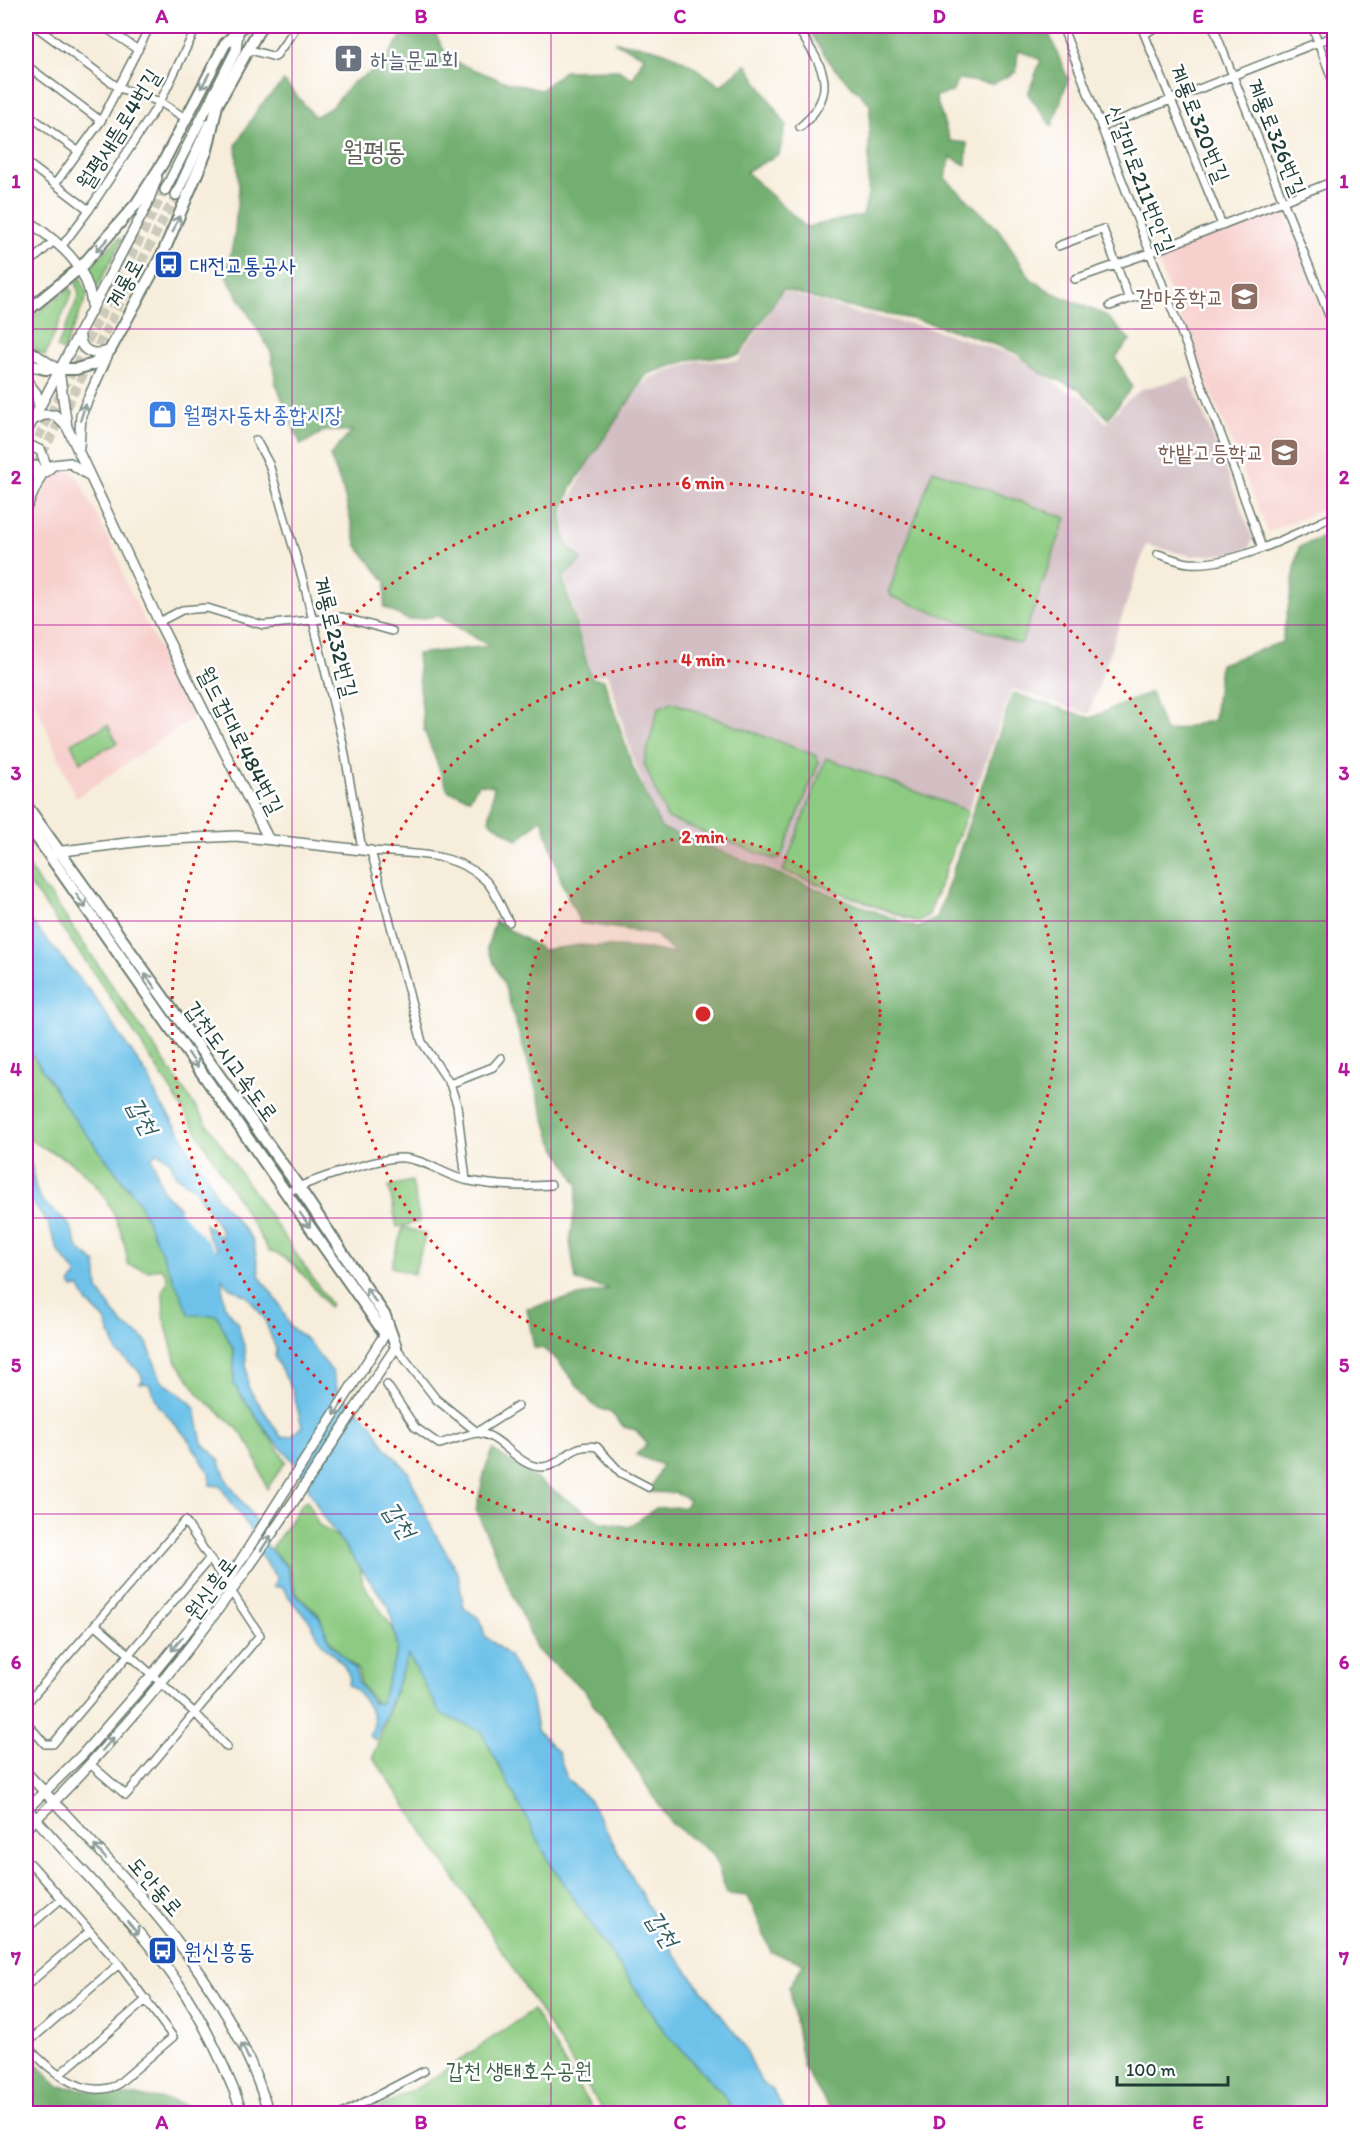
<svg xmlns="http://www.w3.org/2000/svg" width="1360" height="2139" viewBox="0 0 1360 2139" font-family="Itim,'Poor Story',sans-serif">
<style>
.built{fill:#f7d0cd}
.industrial{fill:#d2bec3}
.green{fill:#8dcb82;stroke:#56845b;stroke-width:1.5}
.forest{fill:#72af70;stroke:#487652;stroke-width:1.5}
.water{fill:#6ec2ea;stroke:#46808f;stroke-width:1.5;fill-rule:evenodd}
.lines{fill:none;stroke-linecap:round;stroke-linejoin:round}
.river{stroke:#6ec2ea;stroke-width:14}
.secondary-tunnel{stroke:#cccaba;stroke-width:9;stroke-dasharray:9 4.5;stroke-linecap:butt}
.street-casing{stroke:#6b7b6e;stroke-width:10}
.secondary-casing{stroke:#6b7b6e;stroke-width:12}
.primary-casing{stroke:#6b7b6e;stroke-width:14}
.street{stroke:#fff;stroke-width:7}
.secondary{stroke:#fff;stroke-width:9}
.primary{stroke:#fff;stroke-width:10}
.oneway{stroke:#8f9e9a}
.grid{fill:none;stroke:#b5179e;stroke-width:1.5;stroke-opacity:0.55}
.ring{fill:none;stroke:#d62828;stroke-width:3;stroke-dasharray:3 6}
.labels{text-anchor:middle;stroke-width:5;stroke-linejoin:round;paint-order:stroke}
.worship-label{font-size:22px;fill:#5b616d;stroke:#fff;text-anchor:start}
.street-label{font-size:22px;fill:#1f3d34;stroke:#fff}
.transit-label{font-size:22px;fill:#164399;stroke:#fff;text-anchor:start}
.education-label{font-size:22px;fill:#785e54;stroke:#fff;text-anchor:end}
.shop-label{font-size:22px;fill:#366cbe;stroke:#fff;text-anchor:start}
.park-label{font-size:22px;fill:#3a6048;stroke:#fff}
.water-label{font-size:24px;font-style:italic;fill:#335e62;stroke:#fff}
.quarter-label{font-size:26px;fill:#61615a;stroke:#fff}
.centre{fill:#d62828;stroke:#fff;stroke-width:3}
.ring-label{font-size:18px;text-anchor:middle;font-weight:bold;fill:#d62828;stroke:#fff;stroke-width:5;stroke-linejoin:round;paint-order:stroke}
.neatline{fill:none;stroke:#b5179e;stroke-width:2}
.grid-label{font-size:20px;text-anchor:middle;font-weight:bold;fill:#b5179e}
</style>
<rect width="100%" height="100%" fill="#fff"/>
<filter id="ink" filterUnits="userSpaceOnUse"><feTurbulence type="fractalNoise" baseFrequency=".0167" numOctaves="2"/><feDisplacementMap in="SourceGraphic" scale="12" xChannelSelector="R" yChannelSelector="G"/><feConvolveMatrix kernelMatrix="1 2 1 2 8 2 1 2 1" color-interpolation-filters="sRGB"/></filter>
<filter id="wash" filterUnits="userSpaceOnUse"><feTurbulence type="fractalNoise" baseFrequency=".008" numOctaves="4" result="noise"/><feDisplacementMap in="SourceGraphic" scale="24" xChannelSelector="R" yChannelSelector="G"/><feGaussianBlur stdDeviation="1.35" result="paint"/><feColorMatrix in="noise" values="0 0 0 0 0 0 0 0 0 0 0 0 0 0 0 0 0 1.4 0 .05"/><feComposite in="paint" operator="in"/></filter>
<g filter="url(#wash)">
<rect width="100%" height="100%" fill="#f7eddb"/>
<path class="built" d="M1282 205 1334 338V505L1268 532 1155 256Z
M59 470 72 472 79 479 120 563 125 582 194 717 76 798 26 681V526L52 475Z"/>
<path class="industrial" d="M783 291 856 313 926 327 1016 356 1066 391 1083 397 1106 423 1126 401 1142 389 1189 377 1253 538 1249 548 1225 554 1192 556 1146 545 1089 714 1012 689 930 916 918 924 660 827 633 759 608 673 592 677 565 578 583 558 567 543 564 513 611 414 651 377 697 361H738Z"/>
<path class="green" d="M119 238 122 240 96 289 92 290 87 270Z
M81 278 87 296 63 351 57 348 79 295 76 283Z
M70 288 72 293 45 356 26 344V322Z
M933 470 1066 518 1021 644 892 597 889 591Z
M671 702 815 755 819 762 781 857 773 859 667 818 644 763 658 708Z
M108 725 117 743 80 762 71 743Z
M826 758 968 811 928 915 918 922 783 871Z
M26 862 40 885 49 893 331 1305 329 1307C312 1287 296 1258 269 1251 193 1124 116 997 26 880Z
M26 1045 71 1114 137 1199 152 1228 217 1315 234 1351V1385L286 1461 267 1489 252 1449 238 1429 200 1396 175 1359 164 1318 163 1290 168 1280 165 1272 160 1268 149 1271 128 1265C124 1227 104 1184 70 1162 56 1153 39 1147 26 1137Z
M412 1181 420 1222 397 1227 389 1186Z
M403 1227 426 1234 414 1274 391 1267Z
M307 1500 318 1524 340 1539 361 1568 362 1582 393 1629 398 1648 381 1703 376 1704 361 1684 358 1670 337 1650 327 1635 319 1615 296 1593 289 1567 271 1550 300 1506Z
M408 1654 441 1714 481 1731 549 1861 593 1927 665 2032 722 2093 736 2113H604L480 1916 373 1757Z
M533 2010 594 2113H369L426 2083Z"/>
<path class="forest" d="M806 26H890L899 37 919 39 953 26H1046L1068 79 1052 127 1028 94 1041 60 1018 50 1016 72 993 84 959 79 952 92 935 96 950 141 967 143 966 165 951 157 945 178 998 229 1031 279 1051 292 1105 315 1130 340 1116 357 1132 387 1108 418 1079 389 1041 373 1016 353 972 336 922 321 830 303 783 289 739 355 693 359 647 374 572 486 562 513 566 544 582 559 563 578 591 678 604 680 632 765 661 828 918 928 937 918 1013 693 1090 718 1151 692 1165 732 1214 720 1220 664 1282 642 1299 547 1334 532V947L1328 956 1334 963V2113H832L803 2066 789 1987 804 1963 771 1952 748 1896 727 1894 714 1855 671 1823 585 1691 537 1650 476 1510 485 1470 493 1450 599 1521 629 1527 656 1508 685 1507 689 1500 676 1493 649 1492 662 1465 636 1455 647 1444 636 1430 624 1427 611 1413 594 1406 556 1359 542 1348H534L527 1308 609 1289 576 1281 570 1242 578 1185 551 1139 504 984 487 948 495 921 543 950 579 945 649 949 675 954 655 934 580 923 562 883 542 818 518 840 489 821 494 786 478 784 470 798 448 791 424 730 417 654 489 646 439 616 408 620 384 607 386 582 357 546 343 490 330 456 352 431H324L301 445 276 384 271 352 226 276 234 238 239 189 236 145 259 107 284 81 315 117 332 107 352 83 379 68 401 37 433 29 449 60 506 82 541 90 564 71 618 70 633 79 644 56 614 42C662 47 683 56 720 86L746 64 786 125 779 154 746 172 806 227 863 215 868 195 870 104 833 67Z
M26 2052 58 2086 174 2101 208 2113H26Z"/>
<path class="water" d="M26 915 93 995 149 1078 159 1102 180 1132 195 1162 205 1171 217 1197 253 1240 260 1277 280 1305 290 1327 307 1340 332 1371 338 1392 372 1424 385 1447 408 1472 433 1530 458 1573 464 1608 480 1619 485 1636 509 1656 531 1697 537 1730 558 1752 567 1779 590 1801 675 1955 743 2044 761 2082 772 2090 786 2113H736L722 2093 665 2032 593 1927 549 1861 481 1731 441 1714 408 1655 376 1740 369 1736C371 1732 374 1727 374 1722 374 1712 358 1689 348 1685L350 1678 343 1664 323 1645 307 1617 295 1605 282 1587H273L277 1578 258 1552 252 1532 220 1486 210 1485 209 1472 188 1439 159 1406 149 1384 140 1383 143 1380 140 1372 117 1352 105 1320 88 1303 79 1287 73 1288 70 1284 76 1277V1273L58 1251 48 1223 29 1199 26 1189V1156C36 1168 31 1183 39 1196 46 1209 57 1211 66 1221 74 1229 73 1238 78 1247 81 1253 90 1257 96 1263L98 1290 124 1326 141 1336 147 1343 161 1380 190 1402 195 1409 202 1443 219 1460 227 1481 253 1517 264 1543 287 1567 294 1593 319 1617 331 1644 355 1669 359 1684 373 1703H381L398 1648 389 1607 322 1515 297 1465 272 1438 234 1385V1351L217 1315H190L137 1199 71 1114 26 1045ZM157 1152 170 1160 176 1176 193 1187 221 1230 222 1238 205 1224 208 1237 217 1248 215 1258 203 1256 197 1245 178 1225 179 1207 163 1192 152 1157ZM222 1279 229 1287 247 1296 264 1318 276 1349 275 1358 293 1391 302 1426 292 1436 281 1437 248 1387 245 1350 237 1322 224 1305Z"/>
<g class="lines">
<path class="river" d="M166 1206 224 1270"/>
</g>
</g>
<g filter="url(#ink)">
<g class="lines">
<path class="secondary-tunnel" d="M26 462 165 190
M36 466 176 195"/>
<defs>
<path id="street" d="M35 26 119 88 160 102 185 118
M103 26 138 50
M796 26C820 63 843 90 800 127
M1062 26 1230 458 1262 548
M1141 26 1222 225
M1176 26H1182
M1213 26 1334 328
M1312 26 1334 84
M1145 34 1157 26
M247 49 275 57 297 26
M26 65 101 121
M26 113 79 152
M1102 127 1334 36
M26 162 89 210
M55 184 101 121 150 26
M62 246 89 210 160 102 197 26
M1058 246 1103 229 1129 299 1146 294 1149 302
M26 266 55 240
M1075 279 1150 253 1334 181
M1110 306 1129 299
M256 440 269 464 304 584 343 744 362 849
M1158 554C1168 557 1179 562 1189 563 1233 567 1295 534 1334 516
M159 622 182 610 207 608 263 625 342 617 392 631
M450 1084 493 1067 501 1058
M466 1180 457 1105 450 1084 422 1042 371 851C410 854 456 851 486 881 496 891 502 910 509 922
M286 1193C306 1182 383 1156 404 1158 426 1160 444 1175 465 1180 493 1186 523 1187 551 1185
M395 1346 436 1399 477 1432 518 1406
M387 1385 415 1427 439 1444C448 1442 472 1432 479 1433 503 1436 518 1468 543 1467 565 1465 569 1442 597 1447L621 1473 648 1487
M95 1624 196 1714 227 1747
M26 1704 185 1521 260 1635 126 1795 90 1764
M26 1722 45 1744H53L210 1558
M26 1868 31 1864 119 1964 173 2037 117 2085C83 2101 47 2068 26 2045
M26 1929 61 1899
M26 1986 90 1931
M26 2044 119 1964
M59 2075 147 1999
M342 2114 424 2071"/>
<path id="secondary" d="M165 190 236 50 238 33
M176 195 209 124
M26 219C58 243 87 262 92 305
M80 332C78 350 92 357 108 351
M26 348 59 370 67 427 159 622 268 838
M26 380 36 393 39 406
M33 420 44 415H55L67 427
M26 433 146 207 157 178
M79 447 81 415 109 352
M26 448 33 447 41 451 46 465 26 508
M45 473 53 465 70 463 90 476
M26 485 36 466
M55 852 151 840 236 836 371 851
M26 1772C120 1874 229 1975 269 2114
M26 1807C75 1866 134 1920 178 1983 205 2023 226 2068 243 2114
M26 1810 83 1754 152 1675 227 1582 385 1334
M26 1828C61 1797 92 1762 123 1727 228 1609 309 1478 396 1347"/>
<path id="primary" d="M26 312 81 267 137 203 164 161 225 44 243 26
M26 364 45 369H76L94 364 110 350 163 253 207 150 217 105 261 26
M26 805 298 1186 385 1316 396 1347
M26 822 385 1334"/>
</defs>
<use href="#street" class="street-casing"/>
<use href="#secondary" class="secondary-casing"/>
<use href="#primary" class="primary-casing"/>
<use href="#street" class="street"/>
<use href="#secondary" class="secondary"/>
<use href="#primary" class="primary"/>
</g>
<defs><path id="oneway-shaft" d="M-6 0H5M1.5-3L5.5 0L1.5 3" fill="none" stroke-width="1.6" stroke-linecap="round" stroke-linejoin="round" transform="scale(1.5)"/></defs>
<g class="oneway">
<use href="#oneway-shaft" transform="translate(205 81) rotate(119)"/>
<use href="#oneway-shaft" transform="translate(176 224) rotate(-67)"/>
<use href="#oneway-shaft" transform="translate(102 245) rotate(132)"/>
<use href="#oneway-shaft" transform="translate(83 412) rotate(-72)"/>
<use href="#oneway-shaft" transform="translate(81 901) rotate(55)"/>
<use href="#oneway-shaft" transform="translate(150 981) rotate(-126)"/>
<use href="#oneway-shaft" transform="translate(193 1060) rotate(55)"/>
<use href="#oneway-shaft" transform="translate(305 1220) rotate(55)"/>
<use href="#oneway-shaft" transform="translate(371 1295) rotate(-124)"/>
<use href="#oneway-shaft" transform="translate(339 1408) rotate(123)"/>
<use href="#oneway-shaft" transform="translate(266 1543) rotate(-56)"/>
<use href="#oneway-shaft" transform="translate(177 1644) rotate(129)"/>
<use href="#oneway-shaft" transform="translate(108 1744) rotate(-49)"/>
<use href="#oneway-shaft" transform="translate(100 1852) rotate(-132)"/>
<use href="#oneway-shaft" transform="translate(133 1928) rotate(51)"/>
<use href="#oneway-shaft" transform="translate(245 2051) rotate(-114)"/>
</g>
</g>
<path class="grid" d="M292 26V2114M551 26V2114M809 26V2114M1068 26V2114M26 329H1334M26 625H1334M26 921H1334M26 1218H1334M26 1514H1334M26 1810H1334"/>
<circle cx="703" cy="1014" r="177" fill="#d62828" fill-opacity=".12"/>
<g class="ring">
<circle cx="703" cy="1014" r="177"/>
<circle cx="703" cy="1014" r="354"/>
<circle cx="703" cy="1014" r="531"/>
</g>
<defs>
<symbol id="church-square" viewBox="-11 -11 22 22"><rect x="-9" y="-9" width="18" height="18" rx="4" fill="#6b7280" stroke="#fff"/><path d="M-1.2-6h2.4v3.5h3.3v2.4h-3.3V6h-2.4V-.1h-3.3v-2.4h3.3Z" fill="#fff"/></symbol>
<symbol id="bus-square" viewBox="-11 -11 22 22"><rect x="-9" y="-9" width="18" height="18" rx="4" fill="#1a4fb4" stroke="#fff"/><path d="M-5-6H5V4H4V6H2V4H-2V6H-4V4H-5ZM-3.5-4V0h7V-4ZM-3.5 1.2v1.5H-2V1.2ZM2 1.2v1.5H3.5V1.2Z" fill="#fff"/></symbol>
<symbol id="school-square" viewBox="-11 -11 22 22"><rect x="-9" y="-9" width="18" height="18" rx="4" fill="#8d6e63" stroke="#fff"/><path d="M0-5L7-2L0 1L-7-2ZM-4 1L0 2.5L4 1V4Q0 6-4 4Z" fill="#fff"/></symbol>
<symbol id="shop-square" viewBox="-11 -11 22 22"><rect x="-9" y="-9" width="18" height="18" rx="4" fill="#3f7fe0" stroke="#fff"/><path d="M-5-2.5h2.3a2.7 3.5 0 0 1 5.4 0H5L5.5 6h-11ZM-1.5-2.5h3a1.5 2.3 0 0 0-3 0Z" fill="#fff"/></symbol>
</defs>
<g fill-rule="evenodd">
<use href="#church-square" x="332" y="42" width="33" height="33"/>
<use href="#bus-square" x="152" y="248" width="33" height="33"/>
<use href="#school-square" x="1228" y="280" width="33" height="33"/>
<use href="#shop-square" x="146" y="398" width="33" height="33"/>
<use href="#school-square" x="1268" y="436" width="33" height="33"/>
<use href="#bus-square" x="146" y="1934" width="33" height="33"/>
</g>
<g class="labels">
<g class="worship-label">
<text x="370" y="67">하늘문교회</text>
</g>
<g class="street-label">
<text transform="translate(1200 123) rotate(68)" y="8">계룡로320번길</text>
<text transform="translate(118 129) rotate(-58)" y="8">월평새뜸로4번길</text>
<text transform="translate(1277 137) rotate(68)" y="8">계룡로326번길</text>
<text transform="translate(1141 179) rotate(69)" y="8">신갈마로211번안길</text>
<text transform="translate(124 283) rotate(-61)" y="8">계룡로</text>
<text transform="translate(336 637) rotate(76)" y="8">계룡로232번길</text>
<text transform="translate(241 740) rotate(63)" y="8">월드컵대로484번길</text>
<text transform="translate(232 1061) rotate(54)" y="8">갑천도시고속도로</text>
<text transform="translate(210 1588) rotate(-54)" y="8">원신흥로</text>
<text transform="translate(156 1886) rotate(49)" y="8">도안동로</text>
</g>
<g class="transit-label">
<text x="190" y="273">대전교통공사</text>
<text x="184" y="1959">원신흥동</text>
</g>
<g class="education-label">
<text x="1224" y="305">갈마중학교</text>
<text x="1264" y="460">한밭고등학교</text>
</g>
<g class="shop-label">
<text x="183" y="422">월평자동차종합시장</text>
</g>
<g class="park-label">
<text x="519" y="2078">갑천 생태호수공원</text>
</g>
<g class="water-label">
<text transform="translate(142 1116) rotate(61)" y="8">갑천</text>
<text transform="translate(399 1520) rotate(56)" y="8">갑천</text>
<text transform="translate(662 1929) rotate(57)" y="8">갑천</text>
</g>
<g class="quarter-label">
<text x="374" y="160">월평동</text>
</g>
</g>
<circle cx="703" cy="1014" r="9" class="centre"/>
<g class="ring-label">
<text x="703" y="489">6 min</text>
<text x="703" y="666">4 min</text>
<text x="703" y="843">2 min</text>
</g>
<rect width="1360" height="2139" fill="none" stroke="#fff" stroke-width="66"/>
<path d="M1117 2076v9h111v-9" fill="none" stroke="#1f3d34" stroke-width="3"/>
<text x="1126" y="2076" font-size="18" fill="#1f3d34" stroke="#ffffff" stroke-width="4.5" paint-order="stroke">100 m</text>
<rect x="33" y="33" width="1294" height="2073" class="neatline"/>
<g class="grid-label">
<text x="162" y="23">A</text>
<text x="421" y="23">B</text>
<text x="680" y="23">C</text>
<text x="939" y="23">D</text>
<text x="1198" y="23">E</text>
<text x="16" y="188">1</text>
<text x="1344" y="188">1</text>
<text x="16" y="484">2</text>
<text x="1344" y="484">2</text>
<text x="16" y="780">3</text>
<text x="1344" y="780">3</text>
<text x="16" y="1076">4</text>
<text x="1344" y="1076">4</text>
<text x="16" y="1372">5</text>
<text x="1344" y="1372">5</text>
<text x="16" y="1669">6</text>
<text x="1344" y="1669">6</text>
<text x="16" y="1965">7</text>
<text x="1344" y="1965">7</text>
<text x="162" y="2129">A</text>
<text x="421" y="2129">B</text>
<text x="680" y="2129">C</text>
<text x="939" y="2129">D</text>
<text x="1198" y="2129">E</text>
</g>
</svg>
